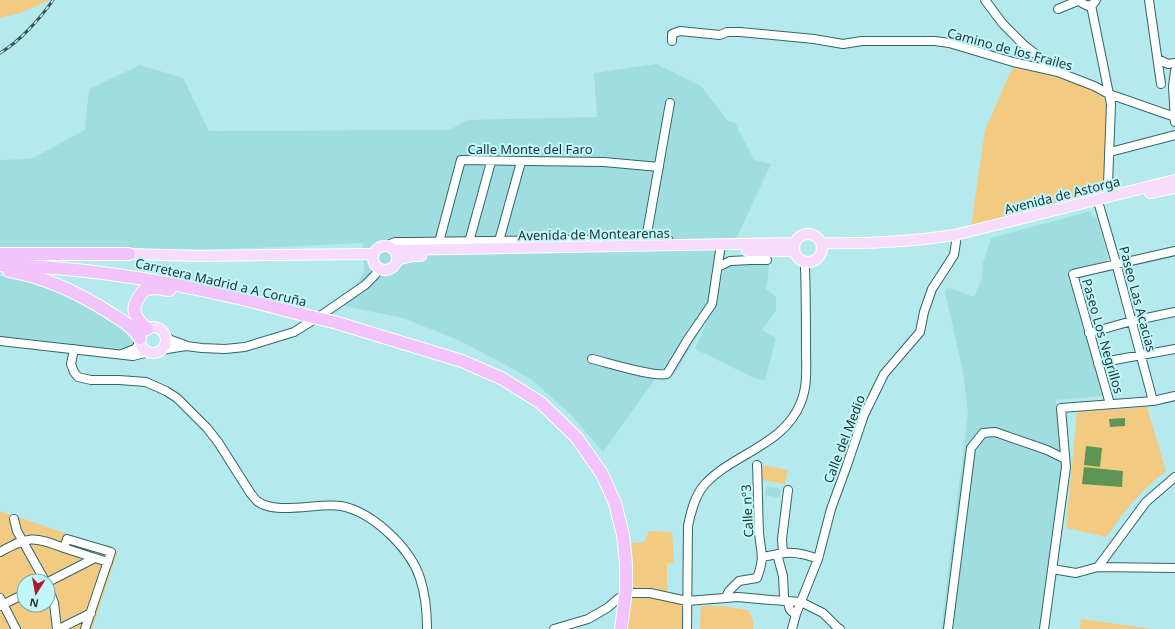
<svg xmlns="http://www.w3.org/2000/svg" width="1175" height="629" viewBox="0 0 1175 629" font-family="'Noto Sans',sans-serif">
<style>
.built{fill:#9fdde1}
.green{fill:#f2ca82;fill-rule:evenodd}
.water{fill:#5c9554}
.lines{fill:none;stroke-linecap:round;stroke-linejoin:round}
.minor-casing{stroke:#336569;stroke-width:10}
.major-casing{stroke:#fff;stroke-width:12}
.highway-casing{stroke:#fff;stroke-width:14}
.minor{stroke:#fff;stroke-width:8}
.major{stroke:#f8dcfd;stroke-width:10}
.highway{stroke:#f3c4fb;stroke-width:12}
.rail-casing{stroke:#3a5556;stroke-width:3}
.rail{stroke:#c1f7fb;stroke-width:1.5;stroke-dasharray:4.5;stroke-linecap:butt}
.highway-bridge-casing{stroke:#fff;stroke-width:14;stroke-linecap:butt}
.highway-bridge{stroke:#f3c4fb;stroke-width:12}
.labels{text-anchor:middle;stroke-width:4;stroke-linejoin:round;paint-order:stroke}
.street-label{font-size:13px;fill:#1e3334;stroke:#c1f7fb}
</style>
<rect width="100%" height="100%" fill="#b4eaed"/>
<path class="built" d="M656 64 701 86 728 121 735 123 754 160 771 164 737 237 725 256 715 305 724 269 725 257 770 256 767 284 765 288 776 297V310L762 330 776 338 765 380 756 379 695 349 711 313 674 375 666 378 655 379 603 452 572 416 559 404 533 381 504 364 458 340 403 318 344 306 364 272 363 243 235 249 0 250V160L31 159 85 130 89 89 140 65 183 78 209 131 449 130 468 120 597 117 594 73Z
M1091 211 1092 216 1097 218 1108 258 1106 261 1067 272 1103 396 1056 400 1061 446V472L1041 629H941L968 414 963 371 945 292 947 287 974 297 982 278 983 263 991 238Z
M0 276 23 280 52 288 134 334V342L128 350 70 347 0 339Z
M767 486 779 488 781 490 779 498 765 495Z"/>
<path class="green" d="M0 0H50L20 13 0 18Z
M1014 67 1049 74 1069 81 1098 92 1109 104 1107 188 971 227 985 130 1009 75Z
M1147 407 1166 471C1143 489 1122 512 1107 537L1066 528 1077 412Z
M763 465 788 470 785 484 761 480Z
M0 511 118 551 92 629H0ZM24 581H48V605H24Z
M649 531 672 532 674 564 667 563V593L633 590 632 543 644 542Z
M654 595 683 601 682 629H627L633 596Z
M701 606H721L748 610 753 620V629H700Z
M1081 619 1153 629H1080Z"/>
<path class="water" d="M1125 418V426L1110 427 1109 419Z
M1086 446 1102 448 1100 467 1084 465Z
M1084 467 1123 471 1122 487 1082 484Z"/>
<g class="lines">
<defs>
<path id="minor" d="M985 0 1003 24 1024 45 1057 71
M1080 0 1082 3 1088 6 1093 4 1096 0
M1149 0 1161 84
M1091 5 1111 104 1108 184V191L1111 195
M1058 9 1080 0
M672 41V34L680 31 720 35 727 32H740L814 39 843 44 862 41H935L949 43 1013 62 1058 72 1094 86 1109 94 1175 117
M1158 59 1168 64 1175 63
M1175 71 1173 86 1175 122
M1110 152 1175 135
M1099 205 1116 263 1153 401
M646 239 670 103
M499 241 521 162
M439 242 461 160 604 162 659 167
M469 242 491 162
M386 246 395 242H411L668 239
M751 260H767
M718 267 730 261 751 260 759 251
M1089 333 1132 321 1175 312
M165 335 171 340 185 345
M0 341 133 356 149 352
M74 349 71 364 74 372 78 377 91 380H119L146 382 166 391 177 398 207 428 218 442 251 494C253 496 255 499 257 501 276 516 319 502 341 506 373 512 410 548 420 578 425 593 427 613 427 629
M161 350 186 346 202 348 225 349 245 347 294 332 323 314 365 285 375 275 379 268
M122 354 135 349 140 342
M592 359C609 363 652 377 667 374L688 339 712 304 720 251
M1098 363 1175 349
M1110 404 1073 274 1175 251
M14 519 17 531 45 581
M64 548 95 558
M0 552C29 536 33 536 64 548L67 539 111 552 85 629
M783 553 782 539 788 490
M777 554 783 576 784 596 785 601
M763 557C786 552 795 550 818 559
M1098 567 1175 568
M1052 569 1076 573 1098 567 1146 502 1175 477
M48 582 95 558 108 562
M48 587 54 603 57 629
M632 593H650L687 601 738 597 771 600 801 602 823 613 838 628 840 629
M726 597 729 591 739 581 757 578C765 557 761 553 759 533 758 510 758 487 757 465
M0 598 16 629
M788 601C789 608 789 611 796 614
M0 606 24 594
M59 629 91 613
M554 629 588 619 607 608 619 598
M687 629 688 526C691 511 695 495 705 484 734 453 785 445 801 402 808 385 806 366 806 348 806 321 806 295 805 268L806 262
M792 629 796 614 818 559 831 509 846 468 864 415 884 374 920 332 924 312 932 289 954 255 956 242
M948 629 971 448 983 433 995 432 1047 450 1065 459
M1044 629 1066 467 1061 408 1153 401 1175 396"/>
<path id="major" d="M1150 193 1175 188
M794 248a14 14 0 1 1 28 0a14 14 0 1 1-28 0Z
M821 243C866 244 910 242 955 235L1175 180
M373 258a12 12 0 1 1 24 0a12 12 0 1 1-24 0Z
M395 250 794 243
M747 251H794
M129 254 198 256 368 254 373 255
M397 260 412 256H421
M140 340a13 13 0 1 1 26 0a13 13 0 1 1-26 0Z"/>
<path id="highway" d="M0 254H129
M0 265C78 267 157 279 233 297 257 302 280 309 304 315
M9 271C46 277 79 293 110 313 122 321 132 326 140 338
M334 322 462 361 503 379 541 403 577 438 602 474 615 503 623 535 626 564V590L621 629
M147 329C130 314 131 305 145 289L158 288 169 290"/>
</defs>
<use href="#minor" class="minor-casing"/>
<use href="#major" class="major-casing"/>
<use href="#highway" class="highway-casing"/>
<use href="#minor" class="minor"/>
<use href="#major" class="major"/>
<use href="#highway" class="highway"/>
<defs>
<path id="rail" d="M0 53C19 42 41 18 53 0"/>
</defs>
<use href="#rail" class="rail-casing"/>
<use href="#rail" class="rail"/>
<defs>
<path id="highway-bridge" d="M304 315 334 322"/>
</defs>
<use href="#highway-bridge" class="highway-bridge-casing"/>
<use href="#highway-bridge" class="highway-bridge"/>
</g>
<g class="labels">
<g class="street-label">
<text transform="translate(1010 49) rotate(15)" y="5">Camino de los Frailes</text>
<text x="530" y="154">Calle Monte del Faro</text>
<text transform="translate(1062 195) rotate(-14)" y="5">Avenida de Astorga</text>
<text transform="translate(594 234) rotate(-1)" y="5">Avenida de Montearenas</text>
<text transform="translate(221 282) rotate(13)" y="5">Carretera Madrid a A Coruña</text>
<text transform="translate(1138 299) rotate(75)" y="5">Paseo Las Acacias</text>
<text transform="translate(1103 336) rotate(74)" y="5">Paseo Los Negrillos</text>
<text transform="translate(844 439) rotate(-69)" y="5">Calle del Medio</text>
<text transform="translate(747 511) rotate(-93)" y="5">Calle nº3</text>
</g>
</g>
<g transform="translate(36 593) rotate(191)"><circle r="19" fill="#c1f7fb" stroke="#80a9ab"/>
<path d="M0-3L7 15L0 10L-7 15Z" fill="#ac172c"/>
<text y="-6" font-size="11" font-weight="bold" text-anchor="middle" fill="#1e3334">N</text>
</g>
</svg>
